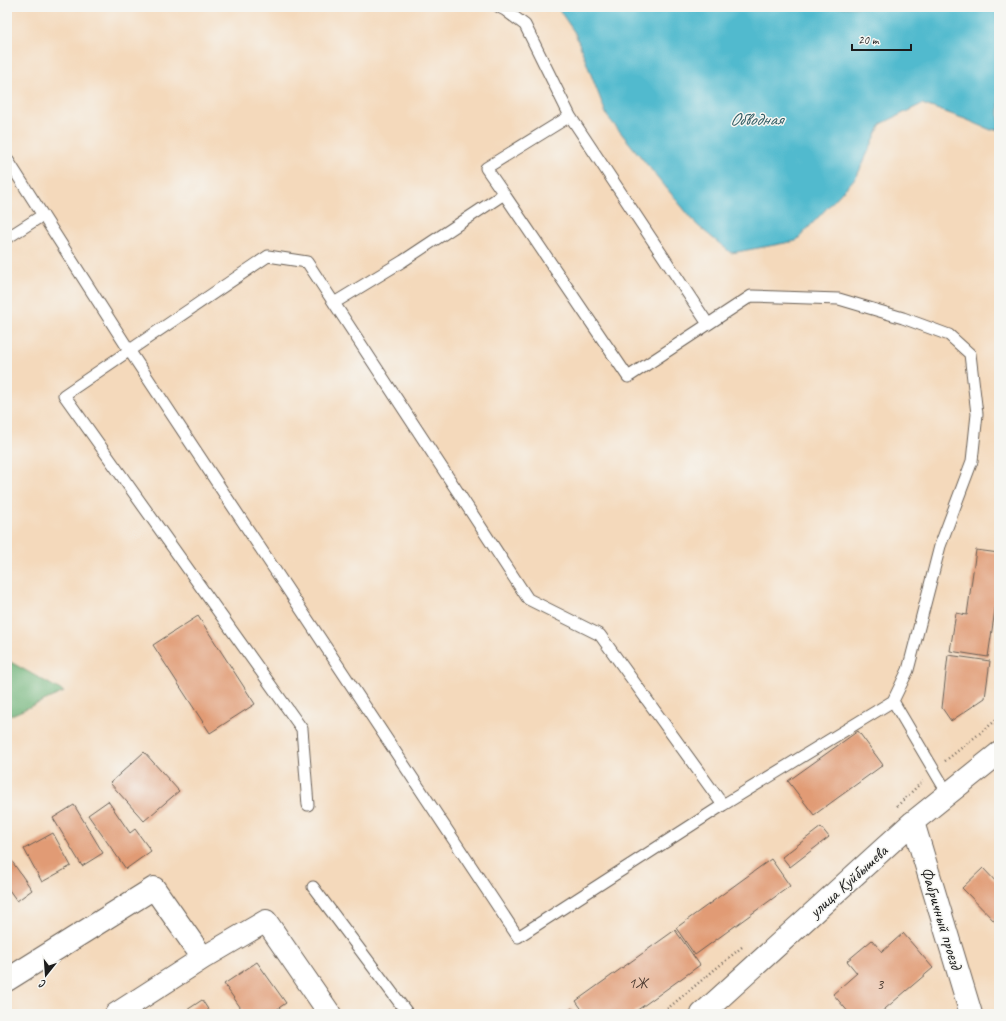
<svg xmlns="http://www.w3.org/2000/svg" width="1006" height="1021" viewBox="0 0 1006 1021" font-family="Caveat,sans-serif">
<style>
.forest{fill:#6eb277;stroke:#45674a}
.water{fill:#51bace;stroke:#366b75}
.building{fill:#e19b75}
.lines{fill:none;stroke-linecap:round;stroke-linejoin:round}
.lane-casing{stroke:#685e54;stroke-width:13}
.street-casing{stroke:#685e54;stroke-width:24}
.secondary-casing{stroke:#685e54;stroke-width:24}
.path{stroke:#685e54;stroke-width:2.5;stroke-dasharray:1 3;stroke-linecap:butt}
.lane{stroke:#fff;stroke-width:11}
.street{stroke:#fff;stroke-width:22}
.secondary{stroke:#fff;stroke-width:22}
.labels{text-anchor:middle;stroke-width:3;stroke-linejoin:round;paint-order:stroke}
.number-label{font-size:15px;fill:#4d3c32}
.street-label{font-size:17px;fill:#1c1c1c;stroke:#f6f6f2}
.water-label{font-size:18px;font-style:italic;fill:#315b63;stroke:#f6f6f2}
</style>
<rect width="100%" height="100%" fill="#f6f6f2"/>
<filter id="ink" filterUnits="userSpaceOnUse"><feTurbulence type="fractalNoise" baseFrequency=".025" numOctaves="2"/><feDisplacementMap in="SourceGraphic" scale="8" xChannelSelector="R" yChannelSelector="G"/><feConvolveMatrix kernelMatrix="1 2 1 2 8 2 1 2 1" color-interpolation-filters="sRGB"/></filter>
<filter id="wash" filterUnits="userSpaceOnUse"><feTurbulence type="fractalNoise" baseFrequency=".012" numOctaves="4" result="noise"/><feDisplacementMap in="SourceGraphic" scale="16" xChannelSelector="R" yChannelSelector="G"/><feGaussianBlur stdDeviation="0.9" result="paint"/><feColorMatrix in="noise" values="0 0 0 0 0 0 0 0 0 0 0 0 0 0 0 0 0 1.4 0 .05"/><feComposite in="paint" operator="in"/></filter>
<g filter="url(#wash)">
<rect width="100%" height="100%" fill="#f4d9bb"/>
<path class="forest" d="M7 660 64 692 7 717Z"/>
<path class="water" d="M557 7H999V129L991 130 965 119 922 104 881 124 857 176 796 241 731 253 697 225 607 116 575 33Z"/>
<g id="blocks">
<path class="building" d="M976 550 999 553V583L988 657 950 651 956 613 967 615Z
M198 616 255 704 210 733 153 645Z
M948 655 990 661 985 698 951 721 942 708Z
M858 731 883 765 814 815 788 781Z
M144 752 179 791 144 821 110 783Z
M108 801 130 833 135 829 151 851 126 869 88 815Z
M74 805 103 853 82 866 53 818Z
M821 827 829 837 790 867 782 857Z
M53 833 71 866 42 882 24 849Z
M771 859 790 886 695 955 676 928Z
M11 860 32 890 17 901 7 887V863Z
M983 868 999 885V926L962 888Z
M675 930 700 965 632 1014H585L576 1001Z
M903 933 933 968 879 1014H850L833 994 857 973 847 961 872 940 882 952Z
M257 962 286 1003 270 1014H245L224 984Z
M202 1000 211 1014H181Z
M572 1008 576 1014H563Z"/>
</g>
</g>
<g filter="url(#ink)">
<use href="#blocks" fill-opacity="0" stroke="#685e54" stroke-width="1"/>
<g class="lines">
<defs>
<path id="lane" d="M499 7 505 10 525 25 570 116
M7 159 129 350 518 937 723 805
M504 194 486 168 570 116 708 324
M7 238 43 215
M893 701 948 794
M308 805 302 729 64 395 268 256 307 262 334 303 528 599 600 635 723 805 893 701 908 670 940 546 972 461 977 414 970 354 949 335 903 318 839 299 751 296 628 377 504 194 403 261 334 303
M313 887 408 1014"/>
<path id="street" d="M7 980 154 888 203 958
M116 1014 203 958 266 921 330 1014"/>
<path id="secondary" d="M913 822 971 1014
M702 1014 913 822 999 753"/>
</defs>
<use href="#lane" class="lane-casing"/>
<use href="#street" class="street-casing"/>
<use href="#secondary" class="secondary-casing"/>
<path class="path" d="M945 761 999 718
M897 806 923 781
M661 1014 742 947"/>
<use href="#lane" class="lane"/>
<use href="#street" class="street"/>
<use href="#secondary" class="secondary"/>
</g>
</g>
<g class="labels">
<g class="number-label">
<text x="638" y="988">1Ж</text>
<text x="880" y="989">3</text>
</g>
<g class="street-label">
<text transform="translate(848 881) rotate(-42)" y="6">улица Куйбышева</text>
<text transform="translate(942 918) rotate(73)" y="6">Фабричный проезд</text>
</g>
<g class="water-label">
<text x="756" y="125">Обводная</text>
</g>
</g>
<rect width="1006" height="1021" fill="none" stroke="#f6f6f2" stroke-width="24"/>
<g transform="translate(46 975) rotate(197)" stroke="#f6f6f2" stroke-width="3" paint-order="stroke">
<path d="M0-3L7 15L0 10L-7 15Z" fill="#1c1c1c"/>
<text y="-6" font-size="11" font-weight="bold" text-anchor="middle" fill="#1c1c1c">С</text>
</g>
<path d="M852 44v6h59v-6" fill="none" stroke="#1c1c1c" stroke-width="2"/>
<text x="858" y="44" font-size="12" fill="#1c1c1c" stroke="#f6f6f2" stroke-width="3" paint-order="stroke">20 m</text>
</svg>
